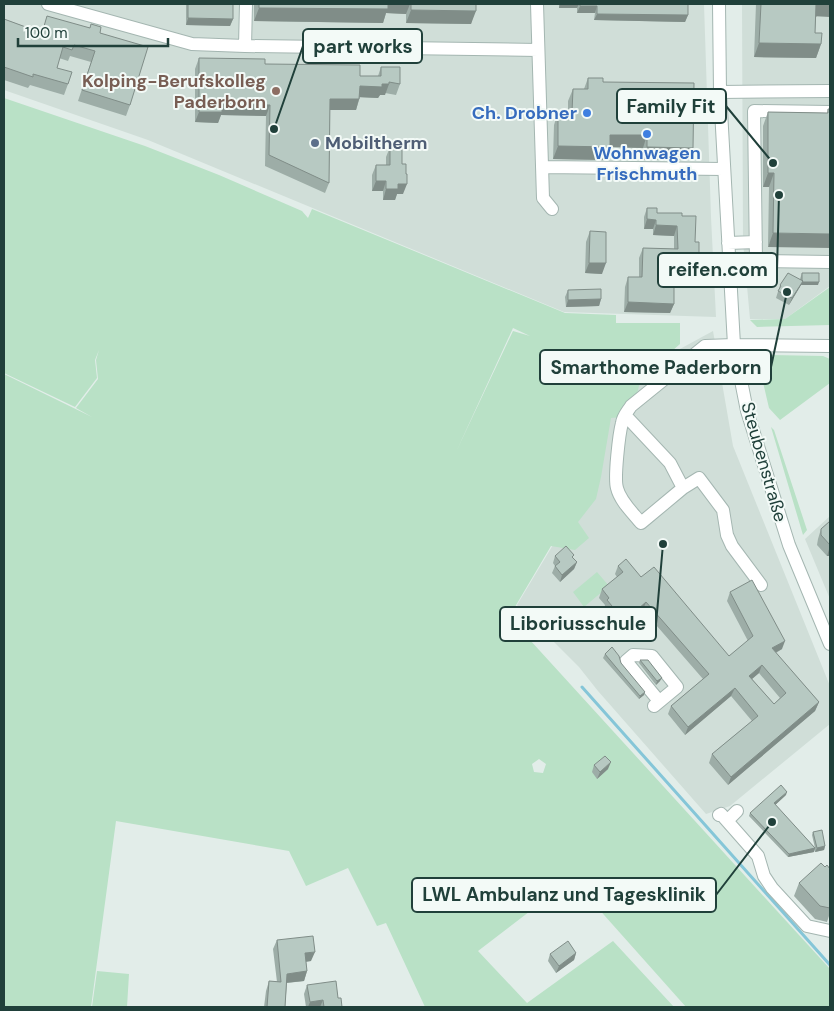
<svg xmlns="http://www.w3.org/2000/svg" width="834" height="1011" viewBox="0 0 834 1011" font-family="'DM Sans',sans-serif">
<style>
.built{fill:#d0ded8}
.green{fill:#b9e1c6;fill-rule:evenodd}
.lines{fill:none;stroke-linecap:round;stroke-linejoin:round}
.stream{stroke:#85c6d8;stroke-width:3}
.minor-casing{stroke:#a4b6b1;stroke-width:14}
.minor{stroke:#fff;stroke-width:12}
.wall{fill:#9dada7;fill-rule:evenodd}
.shaded-wall{fill:#808d88}
.building{fill:#b7c9c2;stroke:#808d88;fill-rule:evenodd}
.education-dot{fill:#8d6e63;stroke:#f3faf7;stroke-width:2}
.shop-dot{fill:#3f7fe0;stroke:#f3faf7;stroke-width:2}
.service-dot{fill:#5c6f8a;stroke:#f3faf7;stroke-width:2}
.labels{text-anchor:middle;stroke-width:4;stroke-linejoin:round;paint-order:stroke}
.education-label{font-size:18px;font-weight:bold;fill:#785e54;stroke:#f3faf7;text-anchor:end}
.shop-label{font-size:18px;font-weight:bold;fill:#366cbe;stroke:#f3faf7;text-anchor:end}
.service-label{font-size:18px;font-weight:bold;fill:#4e5e75;stroke:#f3faf7;text-anchor:start}
.street-label{font-size:18px;fill:#20403a;stroke:#f3faf7}
.leader{fill:none;stroke:#20403a;stroke-width:2}
.callout-dot{fill:#20403a;stroke:#f3faf7;stroke-width:2}
.callout{fill:#f3faf7;stroke:#20403a;stroke-width:2}
.callout-label{font-size:19px;text-anchor:middle;font-weight:bold;fill:#20403a}
</style>
<rect width="100%" height="100%" fill="#e2ede9"/>
<path class="built" d="M4 4H704L711 217 716 317 564 312 148 140 4 90Z
M742 4H830V286L785 319H750L743 242Z
M713 331 733 446 830 686V724L730 806 706 814 598 691 579 667 517 605 590 483 605 424 624 397 667 356Z
M830 516V599L805 539Z"/>
<path class="green" d="M4 98 145 146 219 175 302 211 308 218 312 209 565 313 616 315V323H680V344L641 378 637 394 622 417 611 418 601 477 596 499 578 522 589 538 575 550 551 546 509 617 830 969V1007H686L572 879 478 951 527 1003 613 941 674 1007H425L386 923 377 926 348 868 306 886 289 851 116 821 91 1007H4V374L92 417 76 408 98 379 96 360 99 350 95 360 97 378 75 407 4 373ZM513 328 530 336 513 331 456 452ZM539 759 546 764 543 773 534 772 532 764Z
M830 287V325L757 327 750 320 785 319Z
M771 355 823 356 830 359V383L780 420 769 408 759 365Z
M771 427 774 430 807 530 803 535Z
M597 572 609 586 584 607 573 592Z
M97 971 129 974 127 1007H92Z"/>
<g class="lines">
<path class="stream" d="M582 687 830 965"/>
<defs>
<path id="minor" d="M48 4 192 44 245 46 538 50
M537 4 543 198 552 209
M719 4 720 92 734 345 747 411 789 545 830 644
M245 46 246 4
M720 92 830 91
M830 112 754 111 756 261 830 262
M542 167 724 169
M728 243 756 242
M625 415 670 463 683 488 641 523C633 513 620 501 617 488 614 478 619 434 622 423 623 416 628 411 631 406L705 346 734 345 830 346
M683 488 699 478 723 510 727 535 732 546 761 585
M654 706 677 687 652 656 633 655 626 661 659 701
M719 815 721 814 758 856 764 876 772 888 807 926 830 931
M727 821 737 811"/>
</defs>
<use href="#minor" class="minor-casing"/>
<use href="#minor" class="minor"/>
</g>
<path class="wall" d="M186 4H233V19L230 26 186 25Z
M254 4H476L471 24 406 23V14L386 13 383 23 254 21Z
M559 4H688V15L685 22 594 20 595 13H577V8H559Z
M756 4H830L816 17 815 33 821 44 816 58 754 57Z
M47 16 100 33 130 105 126 116 78 101 91 62 70 56 68 61 59 58 57 68 68 84 64 95 30 85 28 88 4 80V19L42 33Z
M199 58 265 64 360 76H378L381 67 400 84 396 95 385 93V95H380L378 98 360 97 356 110H330L329 183 325 193 265 166 266 116 221 115 218 123 195 122V69Z
M588 78 603 82 688 160H643V148L610 147 605 160 553 159 554 125 558 112H568V101L573 89H584Z
M828 109H830L768 247 769 187H763V126L768 112 827 113Z
M390 147 402 164 403 194H397L395 200H383V191H372V175L376 165H386V157Z
M647 208 657 213 682 216 695 242 699 260 696 269H676L674 273V304L670 313 624 312 625 287 628 277H639V258L643 248 674 249V236L653 235V229H644V217Z
M590 231 602 274 585 273 586 242Z
M802 273 818 285H801L789 305 776 298 780 285 800 279Z
M568 290 601 299 599 306 566 307 565 297Z
M830 521V556H827L817 545 818 539 821 529Z
M555 556 573 558 577 562 574 569 560 582 552 573 555 566 553 563Z
M618 566 641 577 729 656 748 641 727 601 730 592 782 649 776 653 819 702 815 711 728 785 709 763 712 754 752 721 731 696 685 735 668 714 671 706 703 679 643 610 627 624 620 616 614 621 604 609 605 605 599 598 602 589 617 577 615 574ZM759 673 780 698 774 704 752 679Z
M605 654 621 663 644 695 639 699 603 658Z
M640 660 660 681 656 685 639 663Z
M594 765 608 769 597 779 592 772Z
M786 795 775 805 815 848 812 835 813 832 825 846 824 850 815 852V849L814 852 788 857 749 816 750 813Z
M825 867 830 869V916H829L827 922 815 919 794 896 799 883Z
M277 940 311 961 306 962 307 971 304 981 287 983 285 1007H264L266 991 269 981 277 982 273 949Z
M576 953 574 960 556 973 548 961 550 954Z
M307 985 338 998 342 1007H306L304 994Z"/>
<path class="shaded-wall" d="M386 4H410L406 14 386 13 383 23 254 21 259 8Z
M560 4H579L577 8H559Z
M816 4H830V17L811 16Z
M580 6H597L595 13H577Z
M411 10 476 11 471 24 406 23Z
M597 14 688 15 685 22 594 20Z
M188 18 233 19 230 26 186 25Z
M759 43 821 44 816 58 754 57Z
M382 84H389L385 95H380L378 98 356 97 360 86Z
M330 99H359L356 110H326Z
M222 104 270 105 266 116 221 115 218 123 195 122 199 112Z
M610 135H647L643 148 610 147 605 160 553 159 558 146Z
M647 147 693 148 688 160H643Z
M768 173H774L769 187H763Z
M376 181H386L383 191H372Z
M398 184H407L403 194H397L395 200H383L386 189Z
M647 219 656 220 653 229H644Z
M656 225 677 226 674 236 653 235Z
M773 233 830 234V248L768 247Z
M677 259 699 260 696 269H676L674 274V265Z
M589 263H606L602 274 585 273Z
M802 282H819L818 285H801L789 305 792 298Z
M601 299 599 306 566 307 568 300Z
M628 302 674 304 670 313 624 312Z
M830 546V556H827Z
M577 562 574 569 560 582 562 575Z
M646 602 643 610 627 624 630 616Z
M623 607 620 616 614 621 617 612Z
M785 641 782 649 769 656 772 648Z
M762 665 759 673 746 684 749 676Z
M662 678 660 681 656 685 657 681Z
M735 688 731 696 685 735 688 727Z
M645 692 644 695 639 699 640 696Z
M819 702 815 711 728 785 731 777Z
M611 762 608 769 597 779 600 772Z
M787 792 786 795 773 807 774 803Z
M825 846 824 850 815 852 817 848Z
M815 848 814 852 788 857 789 854Z
M315 952 311 961 301 962 305 953Z
M576 953 574 960 556 973 559 966Z
M307 971 304 981 284 983 287 974Z
M323 1000 320 1007H308L310 1002Z"/>
<path class="building" d="M188 4H233V19L188 18Z
M259 4H388V9L259 8Z
M411 4H476V11L411 10Z
M580 4H688V15L597 14V6H580Z
M761 4H816L815 33H822L821 44 759 43Z
M47 16 90 28 91 24 101 27 100 33 148 47 130 105 82 90 95 51 74 45 72 50 63 47 57 68 72 72 68 84 33 74V77L4 67V19L42 33Z
M199 58 265 59V64L360 65V76H381V67H400V84L389 82V84H382V87L360 86 359 99H330L329 183 269 155 270 105 222 104V112H199Z
M588 78H603V82L694 83 693 148 647 147V135H610V147L558 146V112H572L573 89H588Z
M828 109H830V234L773 233 774 173H768V112L828 113Z
M390 147H402V164H406V174H407V184H398V189H386V181H376V165H390Z
M647 208H657V213H682V216H696L695 242H699V260L677 259V265H674V304L628 302V277H642L643 248 678 249 677 226 656 225V220L647 219Z
M590 231 606 232V263H589Z
M788 273 803 281 792 298 778 291 781 286 780 285Z
M802 273H819V282H802L803 281 802 280Z
M601 289V299L568 300V290Z
M830 521V545L821 535V529Z
M566 546 574 555 572 557 577 562 562 575 555 566 560 562 555 556Z
M626 559 641 577 654 567 729 656 753 636 730 592 752 580 785 641 772 648 819 702 731 777 712 754 758 716 735 688 688 727 671 706 709 674 646 602 630 616 623 607 617 612 607 600 609 598 602 589 623 572 618 566ZM762 665 786 693 774 704 749 676Z
M612 647 619 656 621 663 645 692 640 696 605 654Z
M640 660H648L662 678 657 681Z
M605 756 611 762 600 772 594 765Z
M781 785 787 792 774 803 815 848 789 854 750 813Z
M822 830 825 846 817 848 813 832Z
M821 863 825 867 827 865 830 869V908L820 906 799 883Z
M313 936 315 952 305 953 307 971 287 974 285 1007H267L269 981 281 982 277 940Z
M568 941 576 953 559 966 550 954Z
M336 981 338 998H341L342 1007H324L323 1000 310 1002 307 985Z"/>
<circle class="education-dot" cx="276" cy="91" r="5"/>
<g class="shop-dot">
<circle cx="587" cy="113" r="5"/>
<circle cx="647" cy="134" r="5"/>
</g>
<circle class="service-dot" cx="315" cy="143" r="5"/>
<g class="labels">
<g class="education-label">
<text x="266" y="87">Kolping-Berufskolleg<tspan x="266" dy="21">Paderborn</tspan></text>
</g>
<g class="shop-label">
<text x="577" y="119">Ch. Drobner</text>
<text x="647" y="159" text-anchor="middle">Wohnwagen<tspan x="647" dy="21">Frischmuth</tspan></text>
</g>
<g class="service-label">
<text x="325" y="149">Mobiltherm</text>
</g>
<g class="street-label">
<text transform="translate(764 462) rotate(74)" y="6">Steubenstraße</text>
</g>
</g>
<path class="leader" d="M274 129L303 46M773 163L726 106M779 195L777 270M787 292L771 367M663 544L656 624M772 822L716 895"/>
<g class="callout-dot">
<circle cx="274" cy="129" r="5"/>
<circle cx="773" cy="163" r="5"/>
<circle cx="779" cy="195" r="5"/>
<circle cx="787" cy="292" r="5"/>
<circle cx="663" cy="544" r="5"/>
<circle cx="772" cy="822" r="5"/>
</g>
<g class="callout">
<rect x="303" y="29" width="119" height="34" rx="5"/>
<rect x="617" y="89" width="109" height="34" rx="5"/>
<rect x="658" y="253" width="119" height="34" rx="5"/>
<rect x="540" y="350" width="231" height="34" rx="5"/>
<rect x="500" y="607" width="156" height="34" rx="5"/>
<rect x="412" y="878" width="304" height="34" rx="5"/>
</g>
<g class="callout-label">
<text x="363" y="53">part works</text>
<text x="671" y="113">Family Fit</text>
<text x="718" y="276">reifen.com</text>
<text x="656" y="374">Smarthome Paderborn</text>
<text x="578" y="630">Liboriusschule</text>
<text x="564" y="901">LWL Ambulanz und Tagesklinik</text>
</g>
<rect width="834" height="1011" fill="none" stroke="#20403a" stroke-width="10"/>
<path d="M18 38v8h150v-8" fill="none" stroke="#20403a" stroke-width="2.5"/>
<text x="25" y="38" font-size="15" fill="#20403a" stroke="#f3faf7" stroke-width="4" paint-order="stroke">100 m</text>
</svg>
